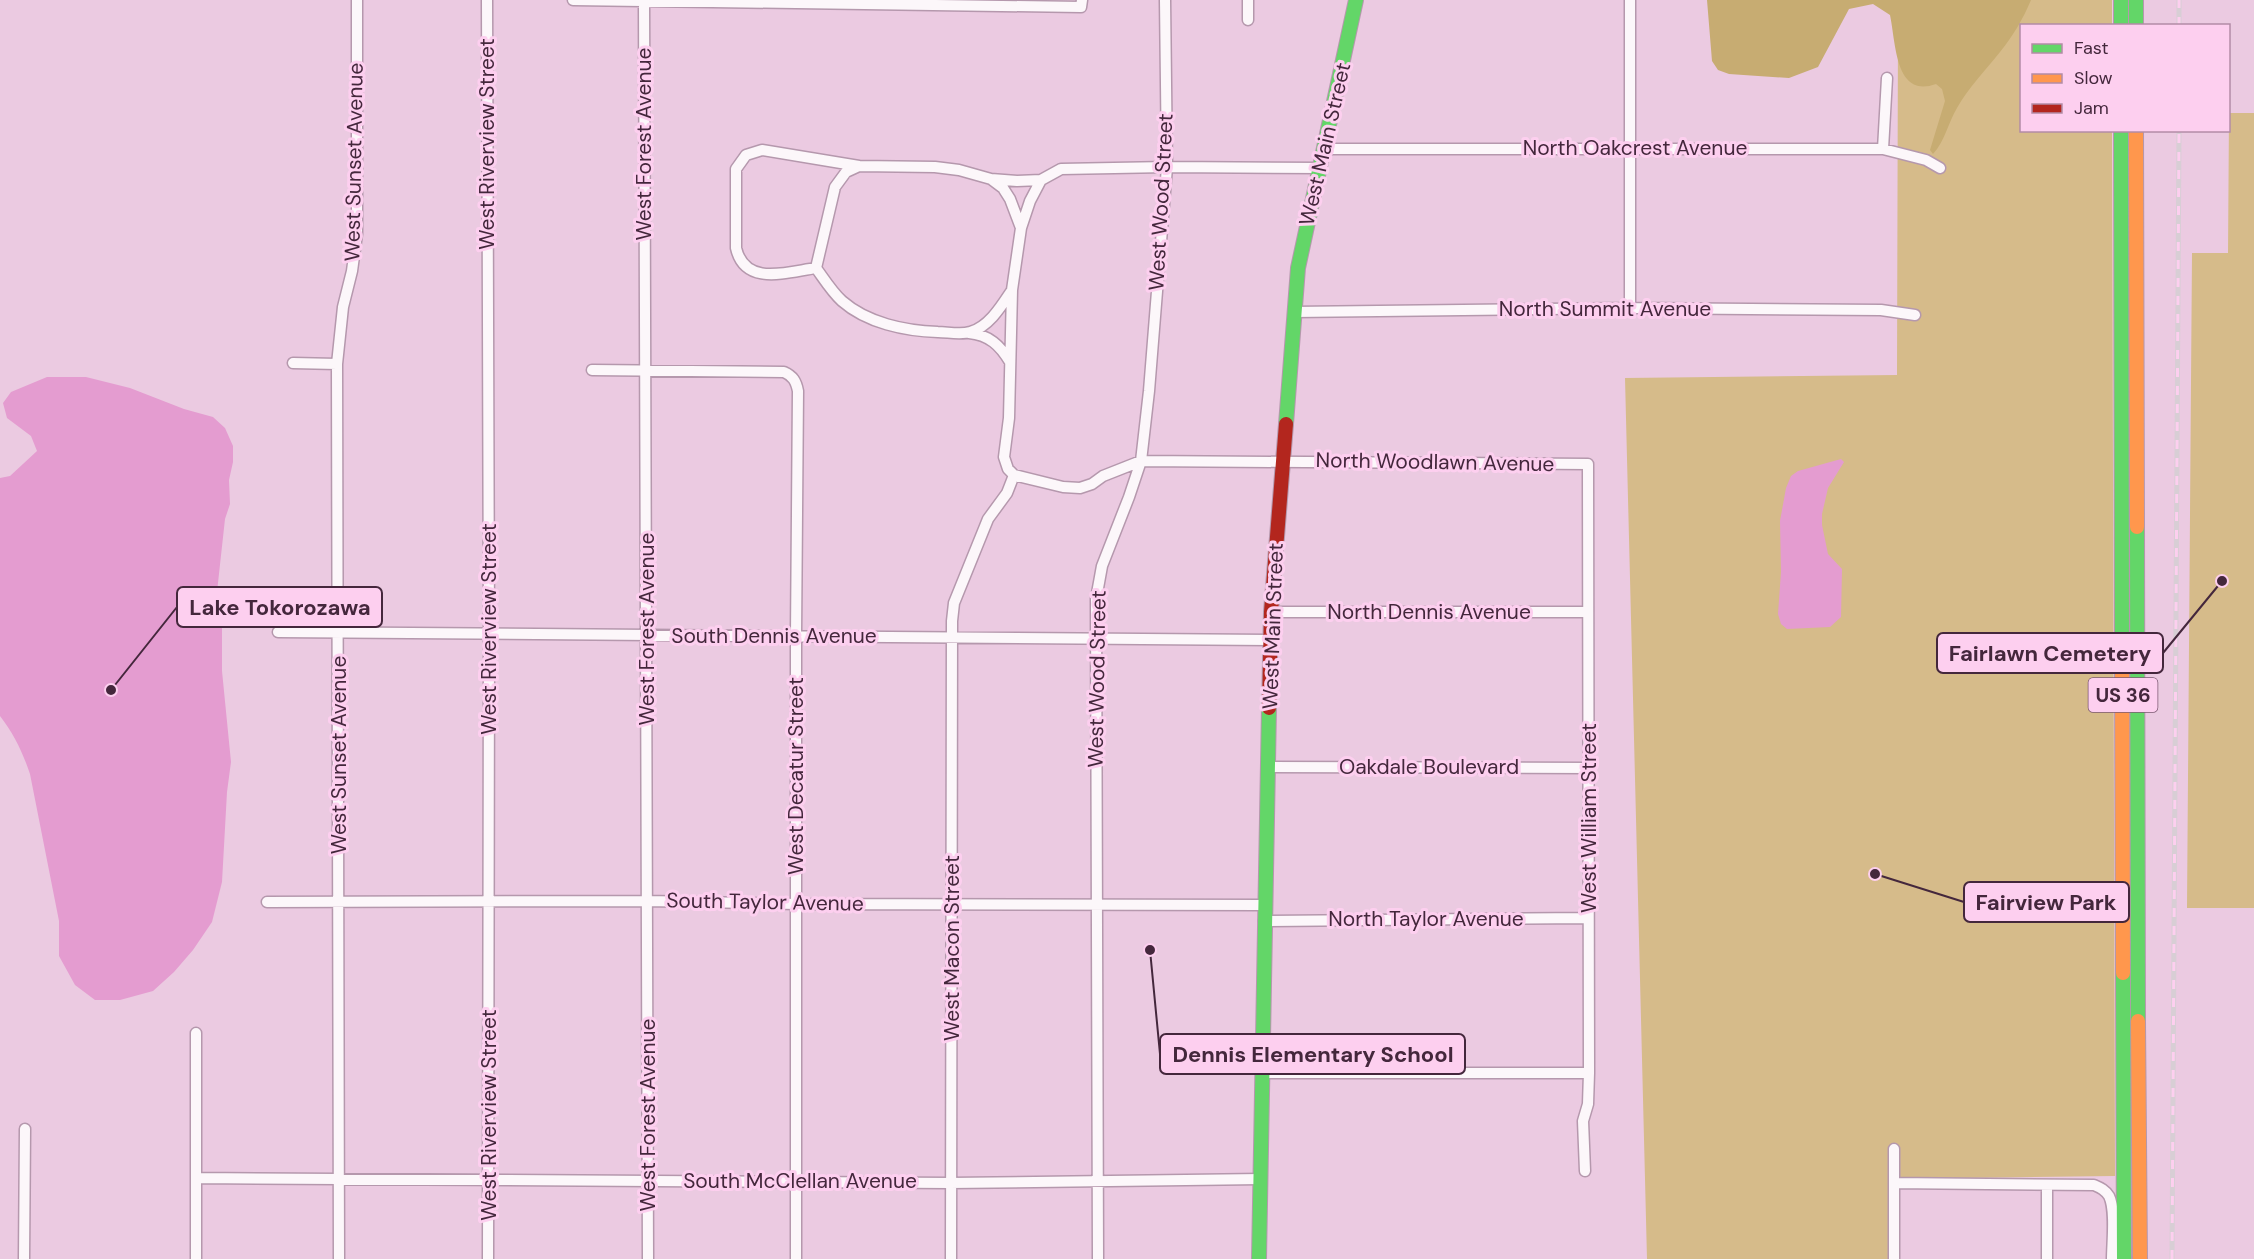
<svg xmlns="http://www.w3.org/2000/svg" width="2254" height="1259" viewBox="0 0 2254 1259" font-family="'DM Sans',sans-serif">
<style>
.green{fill:#d6bb8a}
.forest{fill:#c7ac72}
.water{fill:#e49cd0}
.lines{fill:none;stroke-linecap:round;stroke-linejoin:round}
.street-casing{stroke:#b598ad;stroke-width:13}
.fast-casing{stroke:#b598ad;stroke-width:16}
.slow-casing{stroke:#b598ad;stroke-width:16}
.jam-casing{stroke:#b598ad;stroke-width:16}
.street{stroke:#fcf7fa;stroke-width:10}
.fast{stroke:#63d668;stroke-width:14}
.slow{stroke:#ff974d;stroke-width:14}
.jam{stroke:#b3261e;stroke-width:14}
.rail-casing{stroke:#d8ced5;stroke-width:5}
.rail{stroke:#fdcfef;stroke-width:3;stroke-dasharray:9;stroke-linecap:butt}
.labels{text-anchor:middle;stroke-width:6;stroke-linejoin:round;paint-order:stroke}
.shield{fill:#fdcfef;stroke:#7c5972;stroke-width:1.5}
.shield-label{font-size:20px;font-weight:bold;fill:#44273c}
.street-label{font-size:21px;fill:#44273c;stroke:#fdcfef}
.leader{fill:none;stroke:#44273c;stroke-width:2}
.callout-dot{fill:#44273c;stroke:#fdcfef;stroke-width:2}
.callout{fill:#fdcfef;stroke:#44273c;stroke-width:2}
.callout-label{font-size:22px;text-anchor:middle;font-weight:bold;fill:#44273c}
</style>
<rect width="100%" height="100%" fill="#ebcae1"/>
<path class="green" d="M1878 0H2112V25L2022 26V130L2112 131 2115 1176 1889 1179 1888 1259H1647L1625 378 1897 375 1898 18Z
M2229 113H2254V908H2187L2192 253H2228Z"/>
<path class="forest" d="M1707 0H2031C2023 19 2013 36 2000 52 1985 71 1969 87 1957 108 1948 123 1945 141 1933 154L1930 150 1945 101 1942 89 1936 84C1895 99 1896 43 1890 15L1873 4 1849 9 1818 67 1789 78 1729 74 1718 70 1712 61Z"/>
<path class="water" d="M47 377H86L130 388 184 409 213 417 225 428 233 446V462L229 480 230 504 225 519 216 601 222 626V671L231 762 227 792 222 882 212 922 193 950 174 972 153 991 120 1000H95L75 985 59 956V921L30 774C23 753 14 734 0 716V478L10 476 37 451 31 436 7 418 3 403 11 392Z
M1841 459 1844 462 1828 488 1822 514V525L1828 554 1842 569 1841 617 1830 627 1787 629 1781 624 1778 614 1781 572 1780 521 1786 488 1791 476 1798 471Z"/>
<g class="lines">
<defs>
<path id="street" d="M487 0 489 635 488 1259
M573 0 1081 7 1082 0
M644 0 648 1259
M1630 0V308
M1248 20V0
M1325 149H1883L1926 160 1940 168
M1883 149 1887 78
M1021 228 1030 201 1041 180
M816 268C787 272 745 287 736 248V169L746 155 762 150 859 166
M1012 290C1002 305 989 327 970 332 961 335 947 332 938 332 905 331 867 323 842 301 832 292 824 279 816 268L835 187 846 172 859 166 935 167 959 170 991 179 1017 181 1041 180 1061 169 1167 167 1321 168
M1294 312 1630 308 1881 310 1915 315
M969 333C989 335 1000 345 1010 362
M293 363 337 364
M592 370 784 372C793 376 796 381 798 391L796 635V1259
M1014 475 1063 487 1080 488 1092 484 1103 476 1141 461 1588 464 1589 1073 1588 1104 1583 1121 1585 1171
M1271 612H1587
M278 632 1270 640
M1268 767 1589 768
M267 902 647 901 796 904 1264 905
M1264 921 1588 918
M1261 1073H1589
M1894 1149V1259
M196 1178 950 1183 1261 1179
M1894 1183 2094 1185C2101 1188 2105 1190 2109 1196 2116 1210 2112 1243 2112 1259
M24 1259 25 1129
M196 1259V1033
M339 1259 337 364 343 307 352 271 357 234V0
M951 1259 952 621 954 603 988 519 1007 493 1014 475 1008 469 1004 457 1009 418 1012 290 1021 228 1010 199 1003 188 991 179
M1098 1259 1096 599 1102 566 1129 497 1141 461 1149 391 1167 167 1165 0
M2047 1259V1185"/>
<path id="fast" d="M2121 0V26
M2136 0V26
M2121 130 2122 665
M1286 424 1298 268 1356 0
M2137 527 2138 1021
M2123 973 2124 1259
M1259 1259 1269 708"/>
<path id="slow" d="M2136 130 2137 527
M2122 665 2123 973
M2138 1021 2140 1259"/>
<path id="jam" d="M1269 708 1271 612 1286 424"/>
</defs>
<use href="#street" class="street-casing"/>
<use href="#fast" class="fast-casing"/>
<use href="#slow" class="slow-casing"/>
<use href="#jam" class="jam-casing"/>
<use href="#street" class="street"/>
<use href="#fast" class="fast"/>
<use href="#slow" class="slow"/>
<use href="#jam" class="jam"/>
<defs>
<path id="rail" d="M2179 26V0
M2172 1259 2179 130"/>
</defs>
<use href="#rail" class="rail-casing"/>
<use href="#rail" class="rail"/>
</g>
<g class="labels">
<rect class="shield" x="2088.5" y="678" width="69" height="34" rx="4.5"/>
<g class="shield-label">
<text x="2123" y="702">US 36</text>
</g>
<g class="street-label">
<text transform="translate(487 144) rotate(-90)" y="7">West Riverview Street</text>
<text transform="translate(644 144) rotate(-90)" y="7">West Forest Avenue</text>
<text transform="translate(1325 144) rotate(-77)" y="7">West Main Street</text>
<text x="1635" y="155">North Oakcrest Avenue</text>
<text transform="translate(354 162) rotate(-89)" y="7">West Sunset Avenue</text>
<text transform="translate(1161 202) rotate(-87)" y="7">West Wood Street</text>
<text x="1605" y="316">North Summit Avenue</text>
<text transform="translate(1435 462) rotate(1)" y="7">North Woodlawn Avenue</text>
<text x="1429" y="619">North Dennis Avenue</text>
<text transform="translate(1273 626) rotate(-88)" y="7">West Main Street</text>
<text transform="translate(489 629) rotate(-90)" y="7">West Riverview Street</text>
<text transform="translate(647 629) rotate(-90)" y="7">West Forest Avenue</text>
<text x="774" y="643">South Dennis Avenue</text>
<text transform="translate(1097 679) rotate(-89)" y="7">West Wood Street</text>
<text transform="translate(339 755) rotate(-90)" y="7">West Sunset Avenue</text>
<text x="1429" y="774">Oakdale Boulevard</text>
<text transform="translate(796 776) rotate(-90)" y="7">West Decatur Street</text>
<text transform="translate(1589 818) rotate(-90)" y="7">West William Street</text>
<text transform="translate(765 902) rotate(1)" y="7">South Taylor Avenue</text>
<text x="1426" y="926">North Taylor Avenue</text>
<text transform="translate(952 948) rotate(-90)" y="7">West Macon Street</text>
<text transform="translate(489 1115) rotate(-90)" y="7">West Riverview Street</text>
<text transform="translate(648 1115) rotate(-90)" y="7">West Forest Avenue</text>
<text x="800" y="1188">South McClellan Avenue</text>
</g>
</g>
<path class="leader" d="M111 690L177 607M2222 581L2163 653M1875 874L1964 902M1150 950L1160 1054"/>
<g class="callout-dot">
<circle cx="111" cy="690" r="6"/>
<circle cx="2222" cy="581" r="6"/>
<circle cx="1875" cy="874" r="6"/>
<circle cx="1150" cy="950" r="6"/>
</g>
<g class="callout">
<rect x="177" y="587" width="205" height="40" rx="6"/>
<rect x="1937" y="633" width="226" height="40" rx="6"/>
<rect x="1964" y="882" width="165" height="40" rx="6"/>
<rect x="1160" y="1034" width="305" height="40" rx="6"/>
</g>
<g class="callout-label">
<text x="280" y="615">Lake Tokorozawa</text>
<text x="2050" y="661">Fairlawn Cemetery</text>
<text x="2046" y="910">Fairview Park</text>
<text x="1313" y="1062">Dennis Elementary School</text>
</g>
<rect x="2020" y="24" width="210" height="108" fill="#fdcfef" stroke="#b38ca7" stroke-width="1.5"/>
<rect x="2032" y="44" width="30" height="9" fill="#63d668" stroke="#b38ca7" stroke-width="1.5"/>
<text x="2074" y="54" font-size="18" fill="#44273c">Fast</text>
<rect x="2032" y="74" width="30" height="9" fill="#ff974d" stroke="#b38ca7" stroke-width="1.5"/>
<text x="2074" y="84" font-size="18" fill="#44273c">Slow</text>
<rect x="2032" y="104" width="30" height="9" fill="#b3261e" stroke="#b38ca7" stroke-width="1.5"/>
<text x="2074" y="114" font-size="18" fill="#44273c">Jam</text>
</svg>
